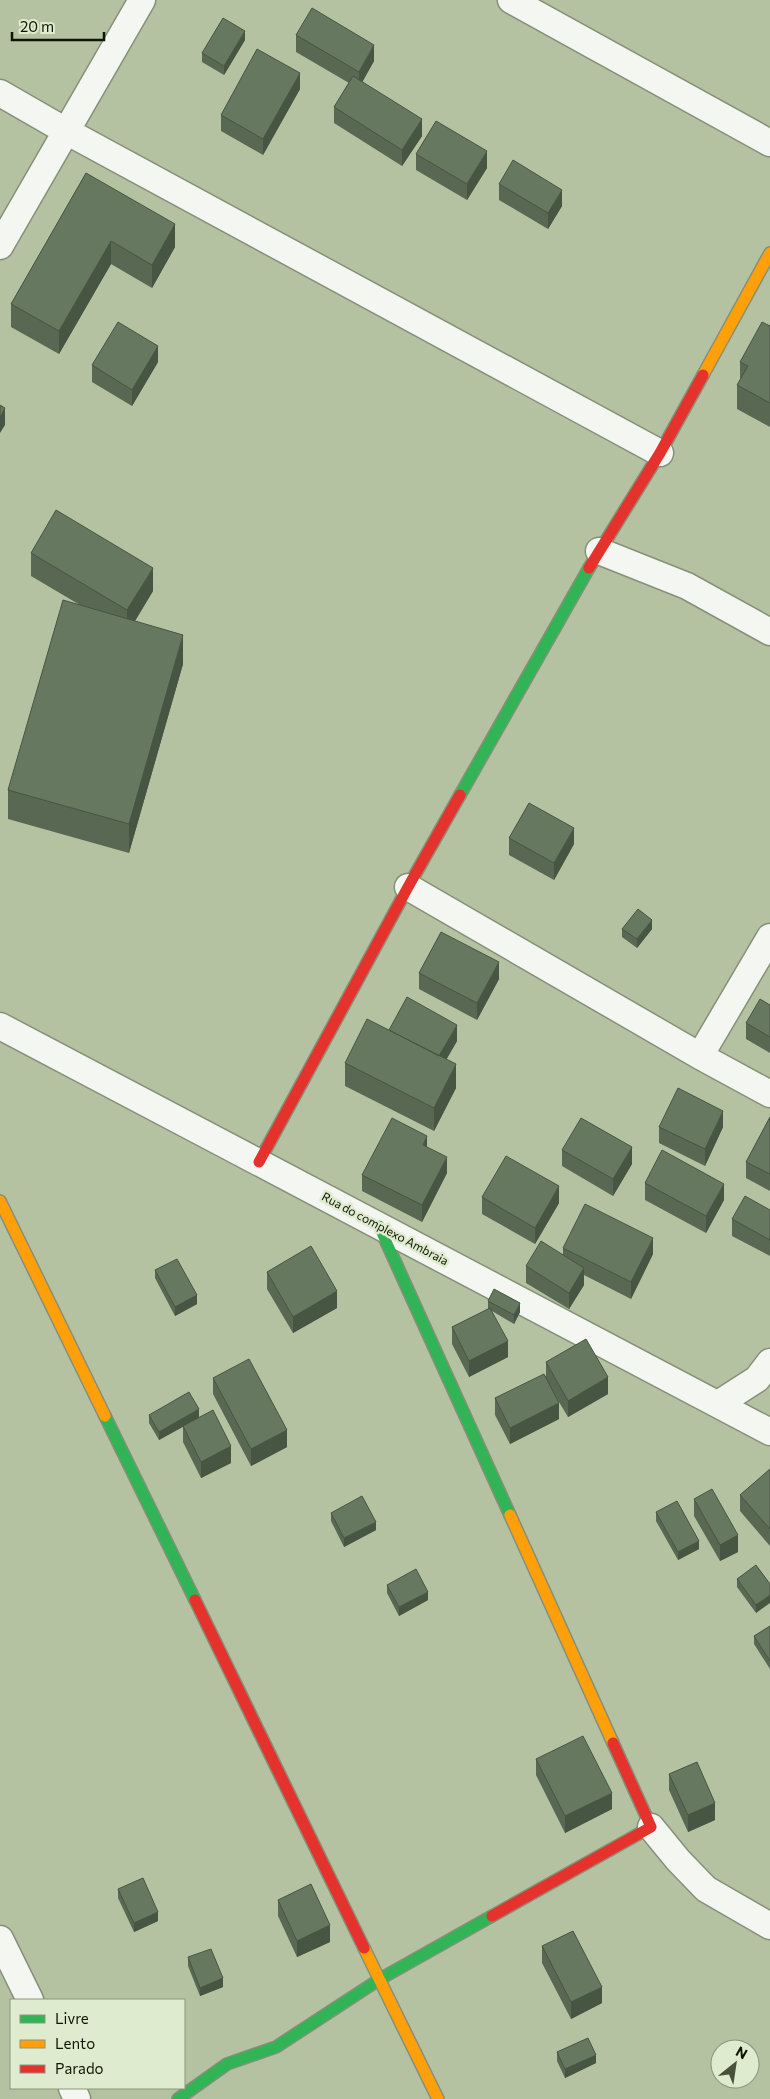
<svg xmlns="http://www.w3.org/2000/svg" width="770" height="2099" viewBox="0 0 770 2099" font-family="Commissioner,sans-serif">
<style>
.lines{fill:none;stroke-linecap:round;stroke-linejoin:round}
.street-casing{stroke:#869078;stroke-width:29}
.fast-casing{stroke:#869078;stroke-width:14}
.slow-casing{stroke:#869078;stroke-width:14}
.jam-casing{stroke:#869078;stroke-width:14}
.street{stroke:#f4f6f1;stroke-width:26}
.fast{stroke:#30b455;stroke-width:11}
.slow{stroke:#ff9f0a;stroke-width:11}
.jam{stroke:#e5322d;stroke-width:11}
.wall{fill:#586853}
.shaded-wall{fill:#475543}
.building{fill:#667960;stroke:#475543}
.labels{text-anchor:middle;stroke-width:5;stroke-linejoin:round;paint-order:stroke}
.street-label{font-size:12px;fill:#0e1502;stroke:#dfebce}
</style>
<rect width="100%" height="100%" fill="#b5c2a2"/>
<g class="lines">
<defs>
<path id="street" d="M511 0 770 143
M0 93 66 131 660 453
M0 246 142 0
M599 551 687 586 770 632
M408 887 700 1056 770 1094
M0 1026 770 1432
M700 1056 770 937
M718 1404 757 1379 770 1362
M651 1827 678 1860 706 1889 770 1926
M0 1939 30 2000
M72 2088 77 2099"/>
<path id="fast" d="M460 795 589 568
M379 1226 510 1515
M105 1416 195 1600
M178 2099 227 2064 276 2047 380 1979 492 1916"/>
<path id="slow" d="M703 375 770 253
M0 1201 105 1416
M510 1515 613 1743
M364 1948 438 2099"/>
<path id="jam" d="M589 568 660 453 703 375
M259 1162 408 887 460 795
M195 1600 364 1948
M492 1916 651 1827 613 1743"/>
</defs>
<use href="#street" class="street-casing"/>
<use href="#fast" class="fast-casing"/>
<use href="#slow" class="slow-casing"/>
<use href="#jam" class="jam-casing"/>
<use href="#street" class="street"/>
<use href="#fast" class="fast"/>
<use href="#slow" class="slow"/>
<use href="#jam" class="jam"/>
</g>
<path class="wall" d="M296 35 374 61 362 82 422 136 402 166 334 123V107L349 83 296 52Z
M245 40 224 75 202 62V53Z
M300 89 263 155 221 131V115Z
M416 154 487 168 467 200 416 170Z
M86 173 175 247 152 288 111 264 59 354 11 327V304Z
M499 184 562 206 548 229 499 200Z
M770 325V427L737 409V385L740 380V362Z
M158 362 132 406 92 382V365Z
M31 553 153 591 135 621 183 664 129 853 8 819V790L80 605 31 576Z
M509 838 574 844 554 880 509 855Z
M622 929H652L637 948 622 937Z
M419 973 499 979 477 1020 419 989Z
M770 1005V1053L746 1039V1023Z
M389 1031 457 1041 446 1060 456 1088 434 1131 345 1086V1063Z
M770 1117V1191L746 1178V1162Z
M659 1127H723L705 1166 659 1143Z
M562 1150 632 1164 613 1196 562 1166Z
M447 1173 422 1222 362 1191V1175Z
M645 1183 724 1200 706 1233 645 1200Z
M482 1197 559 1203 535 1244 482 1214Z
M770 1210V1256L732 1236V1219Z
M563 1248 653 1254 631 1299 584 1275V1285L569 1309 526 1283V1266L563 1255Z
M155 1270 197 1304 175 1316 155 1278Z
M267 1272 337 1308 293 1333 267 1289Z
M488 1301 520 1312 514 1324 492 1311 508 1357 469 1377 452 1344V1327L488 1309Z
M546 1362 608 1394 568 1417 556 1397 559 1419 510 1444 495 1415V1398L546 1376Z
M213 1378 287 1447 251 1466 213 1394Z
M149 1415 199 1417 231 1463 201 1478 183 1442V1427L159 1440 149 1423Z
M770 1469V1546L740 1511V1495Z
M694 1499 738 1552 720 1561 694 1516Z
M656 1512 699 1549 678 1560 656 1521Z
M331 1513 376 1530 344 1547 331 1521Z
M737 1579 770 1584 756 1613 737 1587Z
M387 1585 428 1600 399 1616 387 1593Z
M770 1626V1669L754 1644V1636Z
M536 1759 612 1809 565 1833 536 1775Z
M669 1774 715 1820 688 1832 669 1790Z
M118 1889 158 1921 134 1932 118 1898Z
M278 1900 330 1942 297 1957 278 1916Z
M542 1946 602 2003 571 2019 542 1963Z
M188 1957 223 1987 200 1996 188 1966Z
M557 2052 596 2063 565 2078 557 2061Z"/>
<path class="shaded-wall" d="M245 31V40L224 75V66Z
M374 45V61L359 88V72Z
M300 73V89L263 155V139Z
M422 119V136L402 166V150Z
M487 151V168L467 200V184Z
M562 190V206L548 229V213Z
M175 224V247L152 288V265Z
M111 241V264L59 354V331Z
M158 346V362L132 406V390Z
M5 408V425L0 433V417Z
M153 568V591L127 634V610Z
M183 635V664L129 853V824Z
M574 828V844L554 880V863Z
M652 920V929L637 948V939Z
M499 962V979L477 1020V1003Z
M457 1025V1041L438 1074V1058Z
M456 1064V1088L434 1131V1108Z
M723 1111V1127L705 1166V1149Z
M427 1136V1152L423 1145Z
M632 1147V1164L613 1196V1179Z
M447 1157V1173L422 1222V1205Z
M724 1184V1200L706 1233V1216Z
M559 1186V1203L535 1244V1228Z
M653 1238V1254L631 1299V1282Z
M584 1268V1285L569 1309V1293Z
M337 1291V1308L293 1333V1317Z
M197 1295V1304L175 1316V1307Z
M520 1303V1312L514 1324V1315Z
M508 1341V1357L469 1377V1361Z
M608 1377V1394L568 1417V1401Z
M559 1403V1419L510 1444V1428Z
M199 1409V1417L159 1440V1432Z
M287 1430V1447L251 1466V1449Z
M231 1446V1463L201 1478V1462Z
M376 1522V1530L344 1547V1538Z
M738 1535V1552L720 1561V1545Z
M699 1541V1549L678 1560V1552Z
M428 1592V1600L399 1616V1607Z
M770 1595V1603L756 1613V1605Z
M612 1793V1809L565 1833V1816Z
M715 1803V1820L688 1832V1815Z
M158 1912V1921L134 1932V1923Z
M330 1925V1942L297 1957V1941Z
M223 1978V1987L200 1996V1988Z
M602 1987V2003L571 2019V2002Z
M596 2055V2063L565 2078V2069Z"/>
<path class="building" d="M312 8 374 45 359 72 296 35Z
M223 18 245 31 224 66 202 53Z
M257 49 300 73 263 139 221 115Z
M353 76 422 119 402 150 334 107Z
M436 121 487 151 467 184 416 154Z
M513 160 562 190 548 213 499 184Z
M86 173 175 224 152 265 111 241 59 331 11 304Z
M118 322 158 346 132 390 92 365Z
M762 322 770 326V325V403L737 385 748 366 740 362Z
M0 405 5 408 0 417Z
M56 510 153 568 127 610 31 553Z
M63 600 183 635 129 824 8 790Z
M529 803 574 828 554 863 509 838Z
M638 909 652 920 637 939 622 929Z
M441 932 499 962 477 1003 419 973Z
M407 997 457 1025 439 1056 389 1030Z
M760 999 770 1005V1037L746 1023Z
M367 1019 456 1064 434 1108 345 1063Z
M678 1088 723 1111 705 1149 659 1127Z
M770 1117V1174L746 1162Z
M392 1118 427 1136 423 1145 447 1157 422 1205 362 1175Z
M581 1118 632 1147 613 1179 562 1150Z
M662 1150 724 1184 706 1216 645 1183Z
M506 1156 559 1186 535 1228 482 1197Z
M745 1196 770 1210V1240L732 1219Z
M585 1204 653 1238 631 1282 563 1248Z
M541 1241 584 1268 569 1293 526 1266Z
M311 1246 337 1291 293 1317 267 1272Z
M177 1259 197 1295 175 1307 155 1270Z
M494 1289 520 1303 514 1315 488 1301Z
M490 1308 508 1341 469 1361 452 1327Z
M586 1339 608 1377 568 1401 546 1362Z
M249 1359 287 1430 251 1449 213 1378Z
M544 1374 559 1403 510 1428 495 1398Z
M189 1392 199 1409 159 1432 149 1415Z
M213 1410 231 1446 201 1462 183 1426Z
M770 1469V1529L740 1495Z
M712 1489 738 1535 720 1545 694 1499Z
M362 1496 376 1522 344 1538 331 1513Z
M677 1501 699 1541 678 1552 656 1512Z
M756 1565 770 1584V1595L756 1605 737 1579Z
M416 1569 428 1592 399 1607 387 1585Z
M770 1626V1661L754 1636Z
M583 1736 612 1793 565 1816 536 1759Z
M697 1762 715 1803 688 1815 669 1774Z
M143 1878 158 1912 134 1923 118 1889Z
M311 1884 330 1925 297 1941 278 1900Z
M573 1931 602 1987 571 2002 542 1946Z
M211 1949 223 1978 200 1988 188 1957Z
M588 2038 596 2055 565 2069 557 2052Z"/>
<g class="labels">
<g class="street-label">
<text transform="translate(385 1229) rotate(28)" y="4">Rua do complexo Ambraia</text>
</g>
</g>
<rect x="10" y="1999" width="175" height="90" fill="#dfebce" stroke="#8b957c"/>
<rect x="20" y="2015" width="25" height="8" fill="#30b455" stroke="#8b957c"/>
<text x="55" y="2024" font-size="15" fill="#0e1502">Livre</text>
<rect x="20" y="2040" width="25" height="8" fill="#ff9f0a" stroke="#8b957c"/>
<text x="55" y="2049" font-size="15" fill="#0e1502">Lento</text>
<rect x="20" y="2065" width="25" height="8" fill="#e5322d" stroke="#8b957c"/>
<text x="55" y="2074" font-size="15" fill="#0e1502">Parado</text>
<g transform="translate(735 2064) rotate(30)"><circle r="24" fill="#dfebce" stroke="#8b957c"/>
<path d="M0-4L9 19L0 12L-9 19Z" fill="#48523a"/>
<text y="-8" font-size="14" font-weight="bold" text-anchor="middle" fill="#0e1502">N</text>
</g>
<path d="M12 32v8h92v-8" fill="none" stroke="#0e1502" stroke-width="2.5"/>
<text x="20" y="32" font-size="15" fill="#0e1502" stroke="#dfebce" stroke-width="4" paint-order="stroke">20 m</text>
</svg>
